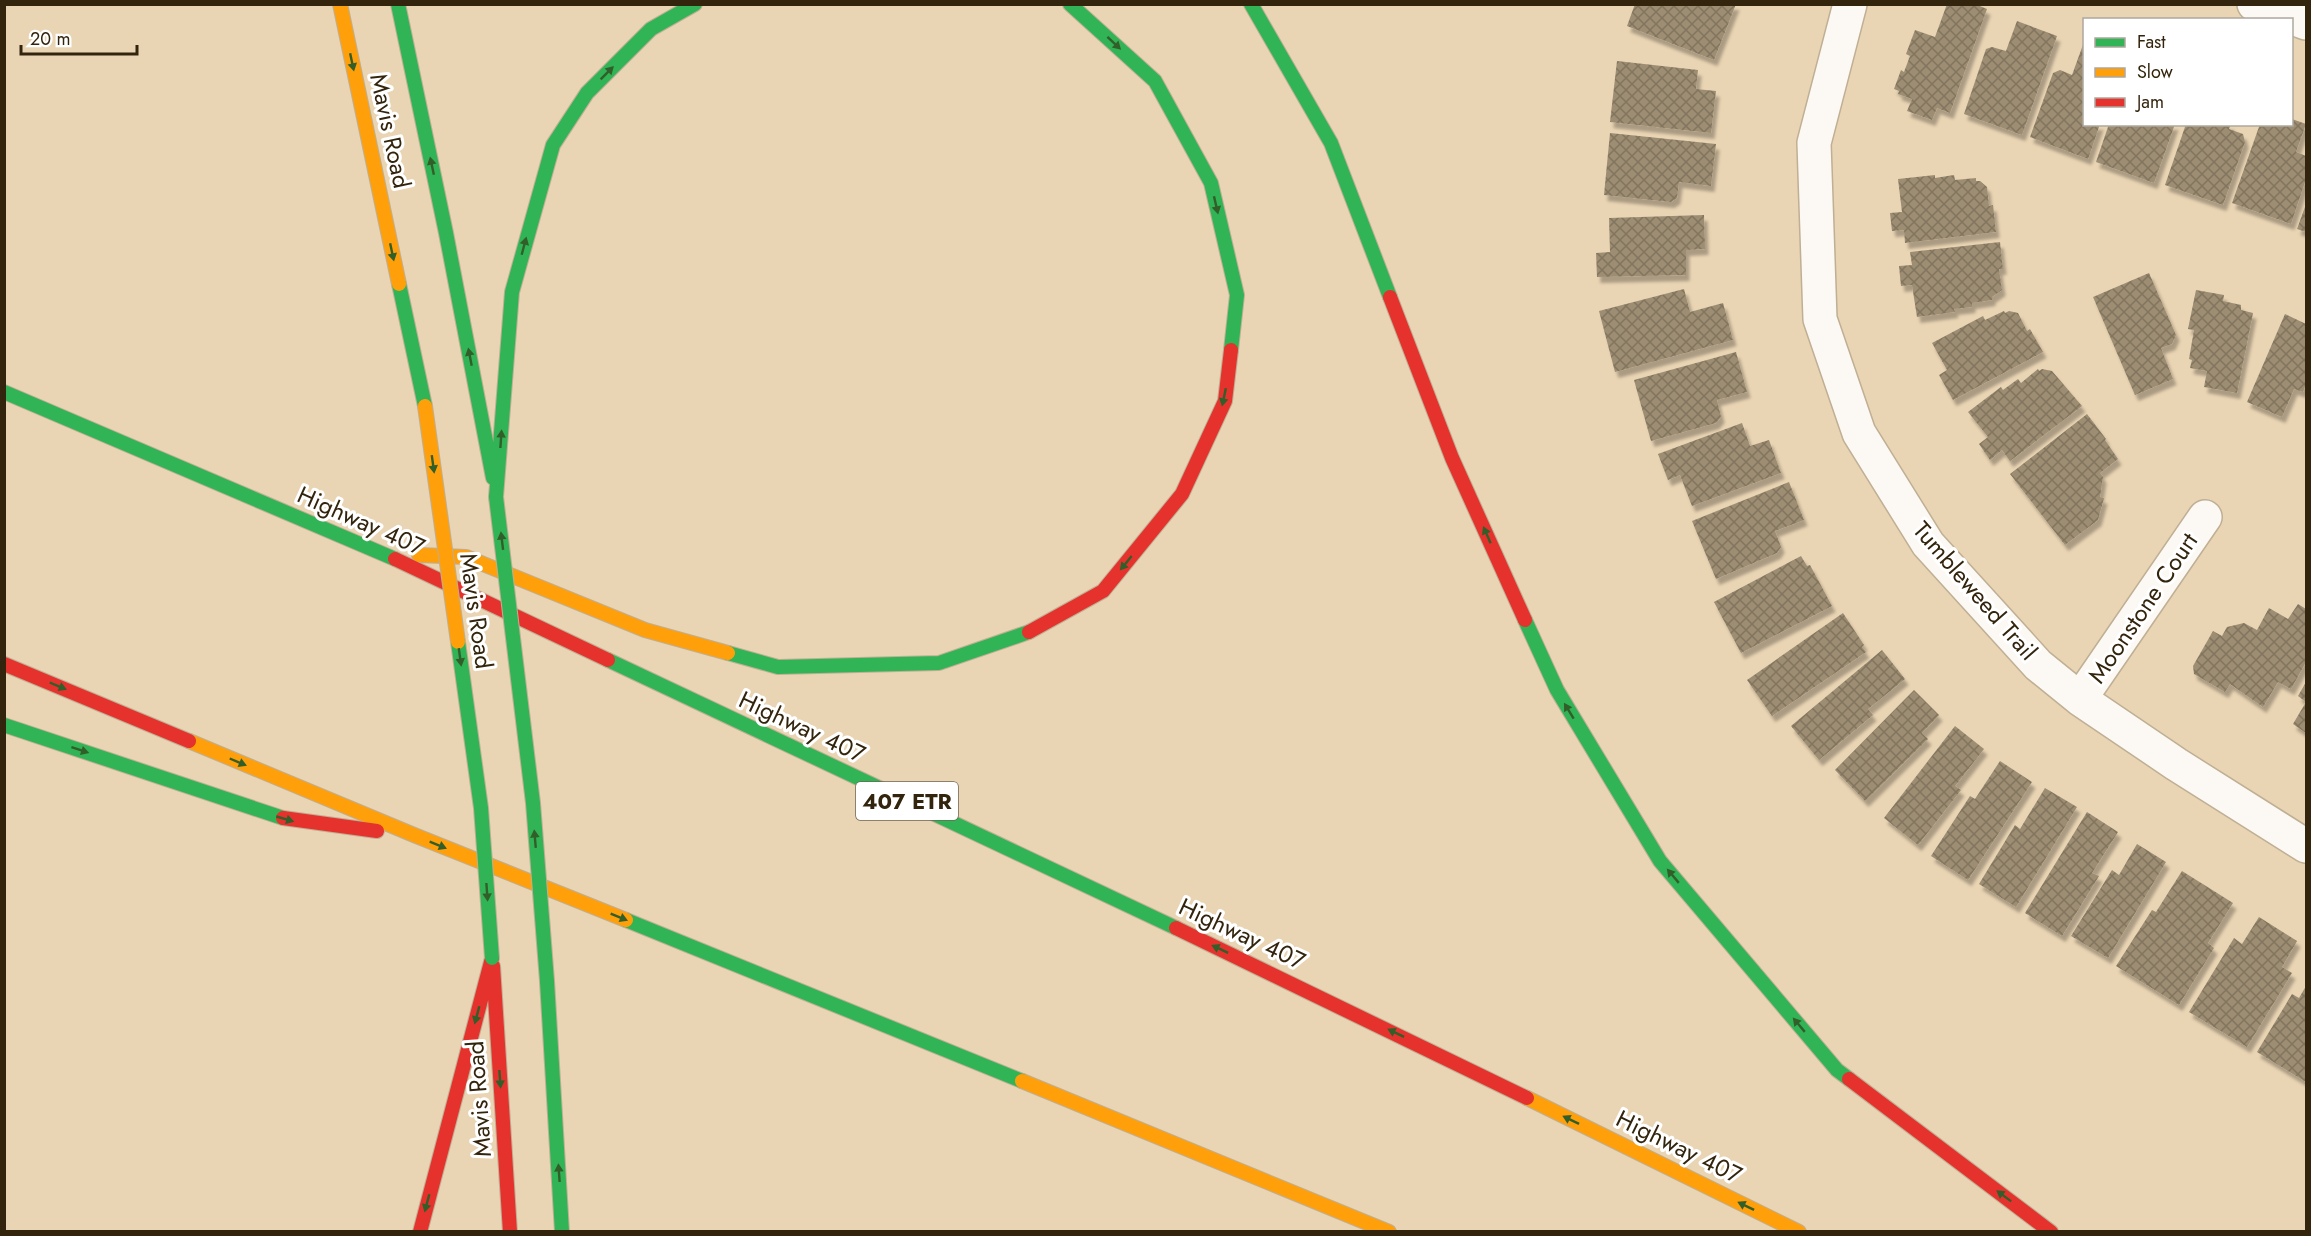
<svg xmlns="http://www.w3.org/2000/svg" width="2311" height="1236" viewBox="0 0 2311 1236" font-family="Jost,sans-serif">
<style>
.building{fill:url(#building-cross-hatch);filter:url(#shadow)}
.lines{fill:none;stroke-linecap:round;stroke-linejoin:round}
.street-casing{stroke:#bfaf94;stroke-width:36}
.fast-casing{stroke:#bfaf94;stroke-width:16}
.slow-casing{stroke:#bfaf94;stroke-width:16}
.jam-casing{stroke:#bfaf94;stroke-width:16}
.street{stroke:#fcf9f4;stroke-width:33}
.fast{stroke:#30b455;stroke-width:14}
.slow{stroke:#ff9f0a;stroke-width:14}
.jam{stroke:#e5322d;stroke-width:14}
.fast-bridge-casing{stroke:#bfaf94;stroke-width:16;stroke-linecap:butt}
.slow-bridge-casing{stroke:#bfaf94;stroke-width:16;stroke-linecap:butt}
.fast-bridge{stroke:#30b455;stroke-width:14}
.slow-bridge{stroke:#ff9f0a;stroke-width:14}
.oneway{fill:#325e2a}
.labels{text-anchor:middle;stroke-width:6;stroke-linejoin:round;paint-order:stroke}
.shield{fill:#fff;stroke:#706656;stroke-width:1.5}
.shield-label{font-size:22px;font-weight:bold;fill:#33250d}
.street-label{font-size:24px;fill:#33250d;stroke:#fff}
</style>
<defs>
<pattern id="building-cross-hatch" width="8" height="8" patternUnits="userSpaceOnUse" patternTransform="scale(1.5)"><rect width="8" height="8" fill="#9d8e73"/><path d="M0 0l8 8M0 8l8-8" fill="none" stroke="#81745d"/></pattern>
<filter id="shadow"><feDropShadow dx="3.5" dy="6" stdDeviation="1.5" flood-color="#0004"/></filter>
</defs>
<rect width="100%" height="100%" fill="#e9d4b3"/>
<path class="building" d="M1635 4H1736L1714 60 1627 26Z
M1947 4H1975L1987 9 1950 113 1937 108 1932 120 1907 111 1912 99 1898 94 1899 91 1894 89 1901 70 1904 72 1910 56 1906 54 1915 30 1935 37Z
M2017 21 2057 36 2022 135 1964 114 1986 49 1992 47 2006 51Z
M2084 42V124H2100L2088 159 2030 137 2053 73 2060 70 2072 75Z
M1617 61 1698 70 1696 89 1716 91 1711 133 1610 122Z
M2292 119 2306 124 2296 152 2306 156V179L2291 224 2232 203 2260 124H2292Z
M2109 124H2175L2154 183 2096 162Z
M2186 124H2231L2229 129 2243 134 2245 142 2223 205 2165 185Z
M1610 133 1716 144 1711 186 1679 182 1677 198 1671 202 1604 195Z
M1935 175V178L1954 175 1955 180 1976 178V181H1980L1987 187 1989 206 1993 205 1996 232 1905 243 1904 230 1892 231 1890 213 1902 212 1898 179Z
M2306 204V232L2297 229Z
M1704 215 1705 249 1686 250V275L1597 277 1596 253 1610 252 1609 218Z
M2000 242 2003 269H1999L2002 290 1992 297V300L1972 303V307L1954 309 1955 312 1917 317 1912 285 1901 286 1899 266 1912 265 1910 252Z
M2149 273 2176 335 2172 344 2161 348 2173 379 2135 395 2093 297Z
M1684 289 1690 312 1723 303 1733 340 1615 372 1599 311Z
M2196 290 2224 295 2223 301 2241 305V310L2253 313 2237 393 2204 387 2207 371 2190 368 2192 360 2189 359 2194 330 2188 329Z
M2004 311 2005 313 2009 311 2018 313 2027 331 2030 329 2043 352 1953 400 1939 375 1947 370 1932 343 1983 316 1985 320Z
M2285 314 2306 324V384L2303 392 2294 389 2282 417 2247 402Z
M1736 352 1747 392 1717 400 1721 417 1716 423 1651 441 1634 380Z
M2038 369 2039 371 2042 369 2052 371 2082 406 2010 461 2002 450 1990 460 1979 444 1988 437 1968 412 2001 387 2003 390 2018 379 2021 383Z
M2087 414 2106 439 2105 440 2118 459 2100 473 2103 477 2100 497 2104 498 2098 520 2065 545 2010 474Z
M1742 423 1750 446 1769 440 1781 473 1692 506 1680 475 1668 480 1658 454Z
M1789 482 1804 520 1775 531 1781 547 1777 553 1716 579 1692 521Z
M1801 556 1807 566 1810 565 1832 606 1741 653 1714 602Z
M2298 604 2306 609V662L2291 689 2278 682 2263 707 2230 684 2225 692 2194 674 2193 666 2213 631 2222 636 2227 627 2244 623 2257 630 2269 608 2288 619Z
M1843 613 1864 645 1862 647 1866 652 1772 716 1747 680Z
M1882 650 1905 679 1868 709 1873 715 1819 760 1791 726Z
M2306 682V702L2298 696Z
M1914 690 1939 715 1922 733 1928 739 1865 801 1835 770Z
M2306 702V733L2293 724Z
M1955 726 1984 749 1955 786 1961 790 1918 845 1884 818Z
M2000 761 2032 782 1968 880 1931 856 1970 796 1975 799Z
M2045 788 2077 807 2016 907 1979 884 2015 825 2020 829Z
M2087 812 2118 832 2092 873 2099 876 2062 936 2025 913Z
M2137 844 2166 862 2108 958 2071 936 2112 870 2119 875Z
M2182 871 2233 903 2208 943 2214 948 2179 1005 2116 966 2152 910 2156 912Z
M2259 917 2297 941 2282 967 2292 973 2247 1047 2189 1012 2234 938 2242 944Z
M2306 986V1082L2257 1052 2292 994 2299 998Z"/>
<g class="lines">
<defs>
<path id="street" d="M1850 4 1814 143 1820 319 1859 433 1928 544 2038 665 2080 699 2176 764 2306 846
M2254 4 2306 23
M2080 699 2205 517"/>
<path id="fast" d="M398 4 446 233 493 478
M1070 4 1155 81 1211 183 1237 295 1231 350
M1251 4 1331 143 1390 297
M399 284 425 406
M4 392 395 559
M496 497 512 292 553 145 587 93 651 29 695 4
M1525 620 1557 690 1660 861 1837 1070 1849 1079
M728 653 778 667 939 663 1029 632
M608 660 1176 928
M4 725 283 818
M626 920 1022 1081
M547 981 562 1232"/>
<path id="slow" d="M340 4 399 284
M419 555 466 557 645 630 728 653
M189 741 414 835 626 920
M1022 1081 1389 1232
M1527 1098 1799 1232"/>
<path id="jam" d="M1390 297 1452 458 1525 620
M395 559 608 660
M1029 632 1103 591 1182 494 1225 401 1231 350
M4 664 189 741
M283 818 377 831
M1176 928 1527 1098
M493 966 510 1232
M1849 1079 2051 1232
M420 1232 492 958"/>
</defs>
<use href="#street" class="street-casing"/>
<use href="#fast" class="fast-casing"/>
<use href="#slow" class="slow-casing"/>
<use href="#jam" class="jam-casing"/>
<use href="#street" class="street"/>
<use href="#fast" class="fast"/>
<use href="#slow" class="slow"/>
<use href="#jam" class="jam"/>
<defs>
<path id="fast-bridge" d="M496 497 533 803 547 981
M458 642 481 808 492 958"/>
<path id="slow-bridge" d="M425 406 458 642"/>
</defs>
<use href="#fast-bridge" class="fast-bridge-casing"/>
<use href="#slow-bridge" class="slow-bridge-casing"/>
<use href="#fast-bridge" class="fast-bridge"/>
<use href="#slow-bridge" class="slow-bridge"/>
</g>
<defs><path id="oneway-solid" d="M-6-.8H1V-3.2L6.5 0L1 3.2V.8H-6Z" transform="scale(1.5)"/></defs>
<g class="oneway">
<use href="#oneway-solid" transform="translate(1114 43) rotate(43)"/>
<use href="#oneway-solid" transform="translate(352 62) rotate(78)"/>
<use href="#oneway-solid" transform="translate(607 73) rotate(-45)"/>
<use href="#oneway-solid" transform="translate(432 166) rotate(-102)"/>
<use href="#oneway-solid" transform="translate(1216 205) rotate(77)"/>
<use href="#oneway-solid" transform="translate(524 246) rotate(-75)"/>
<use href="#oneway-solid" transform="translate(392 252) rotate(78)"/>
<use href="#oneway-solid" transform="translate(470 357) rotate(-101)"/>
<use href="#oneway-solid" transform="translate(1224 397) rotate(102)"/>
<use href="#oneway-solid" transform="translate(501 439) rotate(-86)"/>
<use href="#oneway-solid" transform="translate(433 464) rotate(82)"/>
<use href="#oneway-solid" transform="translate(1487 535) rotate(-114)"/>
<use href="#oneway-solid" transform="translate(502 541) rotate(-97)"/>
<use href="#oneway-solid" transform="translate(1126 563) rotate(129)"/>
<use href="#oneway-solid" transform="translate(460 657) rotate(82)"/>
<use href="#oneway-solid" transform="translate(58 686) rotate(23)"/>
<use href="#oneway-solid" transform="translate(1569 711) rotate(-121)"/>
<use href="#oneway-solid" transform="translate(80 750) rotate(18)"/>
<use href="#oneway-solid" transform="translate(238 762) rotate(23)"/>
<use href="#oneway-solid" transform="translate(285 819) rotate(16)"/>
<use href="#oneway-solid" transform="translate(535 839) rotate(-95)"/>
<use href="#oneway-solid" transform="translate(438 845) rotate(22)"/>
<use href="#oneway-solid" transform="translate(1673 876) rotate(-130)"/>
<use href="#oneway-solid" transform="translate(487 892) rotate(86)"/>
<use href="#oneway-solid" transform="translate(619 917) rotate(22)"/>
<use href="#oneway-solid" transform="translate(1220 949) rotate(-155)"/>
<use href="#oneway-solid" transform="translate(477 1015) rotate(105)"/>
<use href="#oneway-solid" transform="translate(1799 1025) rotate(-130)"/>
<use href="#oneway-solid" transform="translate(1396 1033) rotate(-154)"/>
<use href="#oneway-solid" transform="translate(500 1079) rotate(86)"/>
<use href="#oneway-solid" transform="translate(1571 1120) rotate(-154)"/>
<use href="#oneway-solid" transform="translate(559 1173) rotate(-94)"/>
<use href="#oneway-solid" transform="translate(2004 1196) rotate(-143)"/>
<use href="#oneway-solid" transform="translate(427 1203) rotate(105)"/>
<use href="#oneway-solid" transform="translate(1746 1206) rotate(-154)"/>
</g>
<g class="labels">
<rect class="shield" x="856" y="782" width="102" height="38" rx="4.5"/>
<g class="shield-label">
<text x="907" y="809">407 ETR</text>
</g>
<g class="street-label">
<text transform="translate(390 131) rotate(78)" y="8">Mavis Road</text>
<text transform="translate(361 521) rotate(24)" y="8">Highway 407</text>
<text transform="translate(1975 591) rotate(49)" y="8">Tumbleweed Trail</text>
<text transform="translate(2143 608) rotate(-56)" y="8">Moonstone Court</text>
<text transform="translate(476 611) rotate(82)" y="8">Mavis Road</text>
<text transform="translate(802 727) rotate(25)" y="8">Highway 407</text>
<text transform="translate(1242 934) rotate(25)" y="8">Highway 407</text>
<text transform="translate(479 1099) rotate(-94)" y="8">Mavis Road</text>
<text transform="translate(1679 1147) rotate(26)" y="8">Highway 407</text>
</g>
</g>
<rect width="2311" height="1236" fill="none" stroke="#33250d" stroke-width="12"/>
<rect x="2083" y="18" width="210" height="108" fill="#ffffff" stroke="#ada89e" stroke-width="1.5"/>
<rect x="2095" y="38" width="30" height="9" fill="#30b455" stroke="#ada89e" stroke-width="1.5"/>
<text x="2137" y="48" font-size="18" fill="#33250d">Fast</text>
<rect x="2095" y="68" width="30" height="9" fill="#ff9f0a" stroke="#ada89e" stroke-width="1.5"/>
<text x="2137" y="78" font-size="18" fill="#33250d">Slow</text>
<rect x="2095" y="98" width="30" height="9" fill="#e5322d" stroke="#ada89e" stroke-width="1.5"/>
<text x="2137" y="108" font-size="18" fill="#33250d">Jam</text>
<path d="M21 45v9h116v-9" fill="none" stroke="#33250d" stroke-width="3"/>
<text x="30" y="45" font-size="18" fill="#33250d" stroke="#ffffff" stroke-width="4.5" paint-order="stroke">20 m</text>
</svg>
